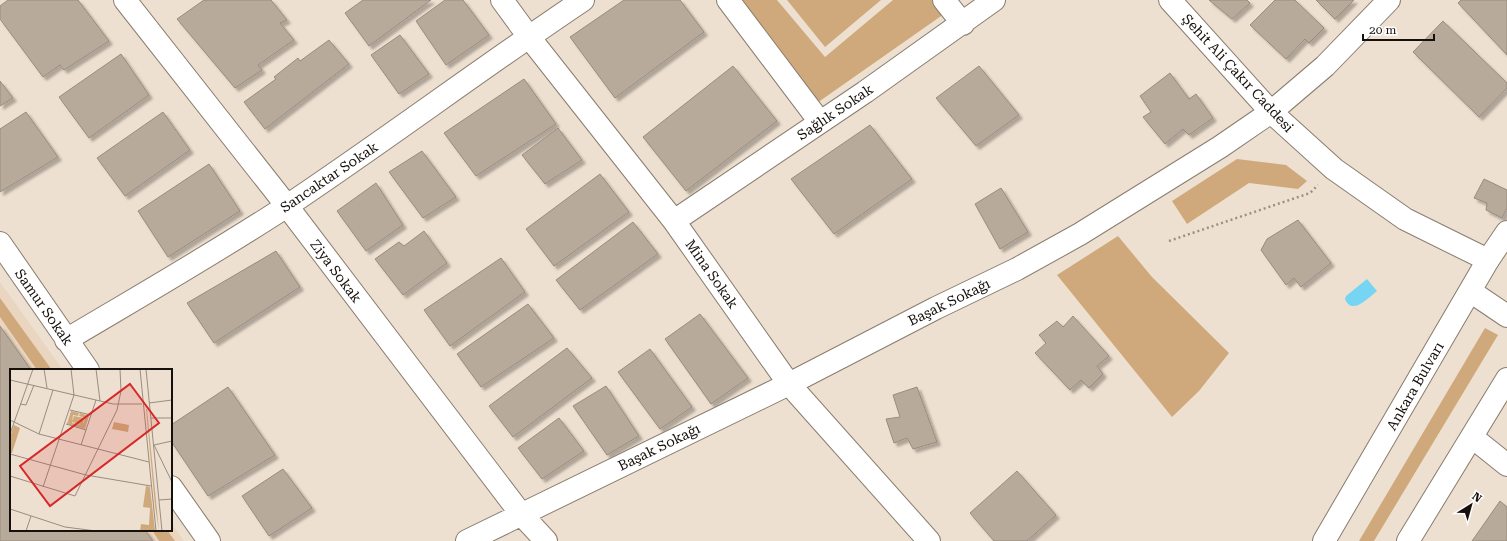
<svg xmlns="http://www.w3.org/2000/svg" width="1507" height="541" viewBox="0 0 1507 541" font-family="'Roboto Serif',serif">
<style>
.built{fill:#ead6c0}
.green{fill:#cfa97b}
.water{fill:#76d5f3}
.building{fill:#b8aa9b;stroke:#998c7d;filter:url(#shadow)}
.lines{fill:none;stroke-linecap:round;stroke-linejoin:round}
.minor-casing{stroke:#897d6e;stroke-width:24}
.major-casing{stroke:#897d6e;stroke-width:24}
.path{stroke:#9b9084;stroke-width:2.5;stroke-dasharray:2 3;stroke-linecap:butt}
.minor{stroke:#fff;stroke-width:22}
.major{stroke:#fff;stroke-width:22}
.labels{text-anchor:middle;stroke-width:3;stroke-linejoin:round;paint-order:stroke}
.street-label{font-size:14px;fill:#15100b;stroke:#fff}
.inset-road{fill:none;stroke:#978d81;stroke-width:1}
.view{fill:#d62828;fill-opacity:0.15;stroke:#d62828;stroke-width:2}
.inset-edge{fill:none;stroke:#15100b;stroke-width:2}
</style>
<defs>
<filter id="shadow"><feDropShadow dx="3.5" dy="3.5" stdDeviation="1" flood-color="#0004"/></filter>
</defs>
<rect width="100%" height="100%" fill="#eee0d0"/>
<path class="built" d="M0 282 63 370H11V530H171V523L184 541H0Z"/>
<path class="green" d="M741 0H777L825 57 893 0H932L944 14 817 103Z
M787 0H881L825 47Z
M1237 159 1286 165 1307 181 1298 189 1249 183 1187 224 1172 201Z
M1118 236 1152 277 1229 353 1199 391 1172 417 1057 275Z
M0 298 52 370H37L0 317Z
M1485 328 1498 335 1374 541H1359Z
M152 530H167L175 541H159Z"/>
<path class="water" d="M1367 279 1377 291C1368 298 1352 316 1345 299L1346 296Z"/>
<path class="building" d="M8 0H78L109 41 64 70 60 65 43 77 0 19V6Z
M204 0 206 1 207 0H271L287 20 280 23 294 40 258 65 262 70 235 88 177 19Z
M363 0H431L369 46 345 13Z
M445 0H463L489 35 446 65 416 21Z
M624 0H680L704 32 615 98 570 37Z
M1209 0H1247L1250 3 1232 19Z
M1275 0H1295L1324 28 1309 43 1305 39 1286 59 1250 25Z
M1316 0H1354L1335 19Z
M1461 0H1507V55L1458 3Z
M1443 21 1507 83V88L1479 117 1413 52Z
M400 35 429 74 399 94 371 55Z
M329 40 349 64 265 129 244 102 276 79 274 77 298 58 300 61Z
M121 54 149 95 89 138 59 97Z
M733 66 777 121 686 191 643 137Z
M979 66 1019 115 976 146 936 98Z
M1170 73 1189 99 1196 94 1213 118 1189 135 1183 129 1165 144 1143 117 1151 112 1140 96Z
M524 79 556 124 476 176 444 133Z
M0 81 13 98 0 106Z
M26 112 58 157 0 192V129Z
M163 112 190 150 125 196 97 158Z
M870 125 912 179 834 234 791 179Z
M558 128 582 160 545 184 522 155Z
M422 151 456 197 423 218 389 172Z
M209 164 240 211 168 257 138 211Z
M600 174 629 212 554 266 526 229Z
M1484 179 1507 190V208L1502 218 1486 210 1487 203 1474 198Z
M376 183 403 225 366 251 337 211Z
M1001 188 1028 232 1000 249 975 204Z
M1298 220 1331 263 1301 287 1294 278 1286 285 1261 250 1267 239Z
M633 222 658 254 580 310 556 280Z
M424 231 447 263 403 295 375 259 399 242 404 246Z
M276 251 300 287 214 343 187 303Z
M501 258 525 292 450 346 424 310Z
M528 304 554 338 481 387 457 354Z
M700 314 748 378 711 404 665 339Z
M1073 316 1109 356 1097 366 1103 374 1089 388 1081 380 1070 390 1035 353 1046 343 1039 335 1057 321 1063 327Z
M0 326 31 370H11V530H145L153 541H0Z
M567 348 592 378 513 437 489 406Z
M650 349 692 407 660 429 618 372Z
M606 386 639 436 607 455 573 406Z
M228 387 275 455 208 496 171 441V425Z
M917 387 937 442 913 449 907 438 894 443 886 419 900 417 893 395Z
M559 418 584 451 542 479 518 448Z
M283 469 312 508 269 536 242 496Z
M1017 471 1056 515 1027 541H994L970 513Z
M1500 501 1507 507V541H1472Z"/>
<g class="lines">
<defs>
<path id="minor" d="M125 0 287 206 521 514 546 541
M502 0 529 37 674 221 789 384 929 541
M728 0 820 122
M944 0 963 24
M1170 0 1271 112 1334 169 1405 219 1488 260
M674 221 865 92 994 0
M0 243 88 370
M66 340C140 296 215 253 287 206 387 139 483 67 583 0
M1472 437 1507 465
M171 487 209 541
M467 541 789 384 936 308 1017 269 1080 234 1220 147 1271 112 1325 66 1389 0"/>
<path id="major" d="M1470 291 1507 316
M1324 541 1488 260 1507 232
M1408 541 1507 379"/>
</defs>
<use href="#minor" class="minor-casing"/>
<use href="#major" class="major-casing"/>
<path class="path" d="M1169 241 1310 193 1318 185"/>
<use href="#minor" class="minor"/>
<use href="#major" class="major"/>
</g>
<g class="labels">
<g class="street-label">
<text transform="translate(1238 73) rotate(47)" y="5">Şehit Ali Çakır Caddesi</text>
<text transform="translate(835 112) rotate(-34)" y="5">Sağlık Sokak</text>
<text transform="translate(329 177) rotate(-34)" y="5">Sancaktar Sokak</text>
<text transform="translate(336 271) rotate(53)" y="5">Ziya Sokak</text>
<text transform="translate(712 274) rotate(55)" y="5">Mina Sokak</text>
<text transform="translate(949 302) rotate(-26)" y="5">Başak Sokağı</text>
<text transform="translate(44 307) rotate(55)" y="5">Samur Sokak</text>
<text transform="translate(1415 386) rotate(-60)" y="5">Ankara Bulvarı</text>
<text transform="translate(659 447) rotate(-26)" y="5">Başak Sokağı</text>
</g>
</g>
<g transform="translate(10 369)">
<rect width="162" height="162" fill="#eee0d0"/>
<path d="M136 40H137L149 162 145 137ZM61 42 69 44 68 47 63 46 62 54 72 56 62 53 64 47 74 49 73 56 75 49 69 47 70 44 79 47 75 60 57 55ZM104 53 119 56 118 63 102 60ZM4 56 10 59 2 84H0V68ZM136 117 140 118 145 162H130L131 155 139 156 140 139 133 138Z" fill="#cfa97b"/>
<path class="inset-road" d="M34 0 37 19M86 0 90 32M130 0 146 162M136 0 152 162M0 11 103 35H132M139 34 162 31M10 35 16 36 24 16M60 41 81 46M141 49H162M0 51 29 65 139 93M56 55 76 61M0 65 23 0M29 65 43 21M162 72 144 76 162 113M71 76 86 31M0 85 76 106 141 117M0 107 65 127 107 41 111 22 110 0M33 118 64 26 61 0M149 131 162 130M0 140 55 158 86 162M16 162 21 147"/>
<path class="view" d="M120 15 149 54 40 137 10 97Z"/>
<rect width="162" height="162" class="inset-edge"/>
</g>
<g transform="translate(1471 505) rotate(37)" stroke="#ffffff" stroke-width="3" paint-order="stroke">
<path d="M0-3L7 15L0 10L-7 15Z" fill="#15100b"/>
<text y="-6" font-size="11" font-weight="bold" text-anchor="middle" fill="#15100b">N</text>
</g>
<path d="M1363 34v6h71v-6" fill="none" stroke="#15100b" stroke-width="2"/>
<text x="1369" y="34" font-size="12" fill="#15100b" stroke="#ffffff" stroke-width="3" paint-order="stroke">20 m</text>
</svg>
